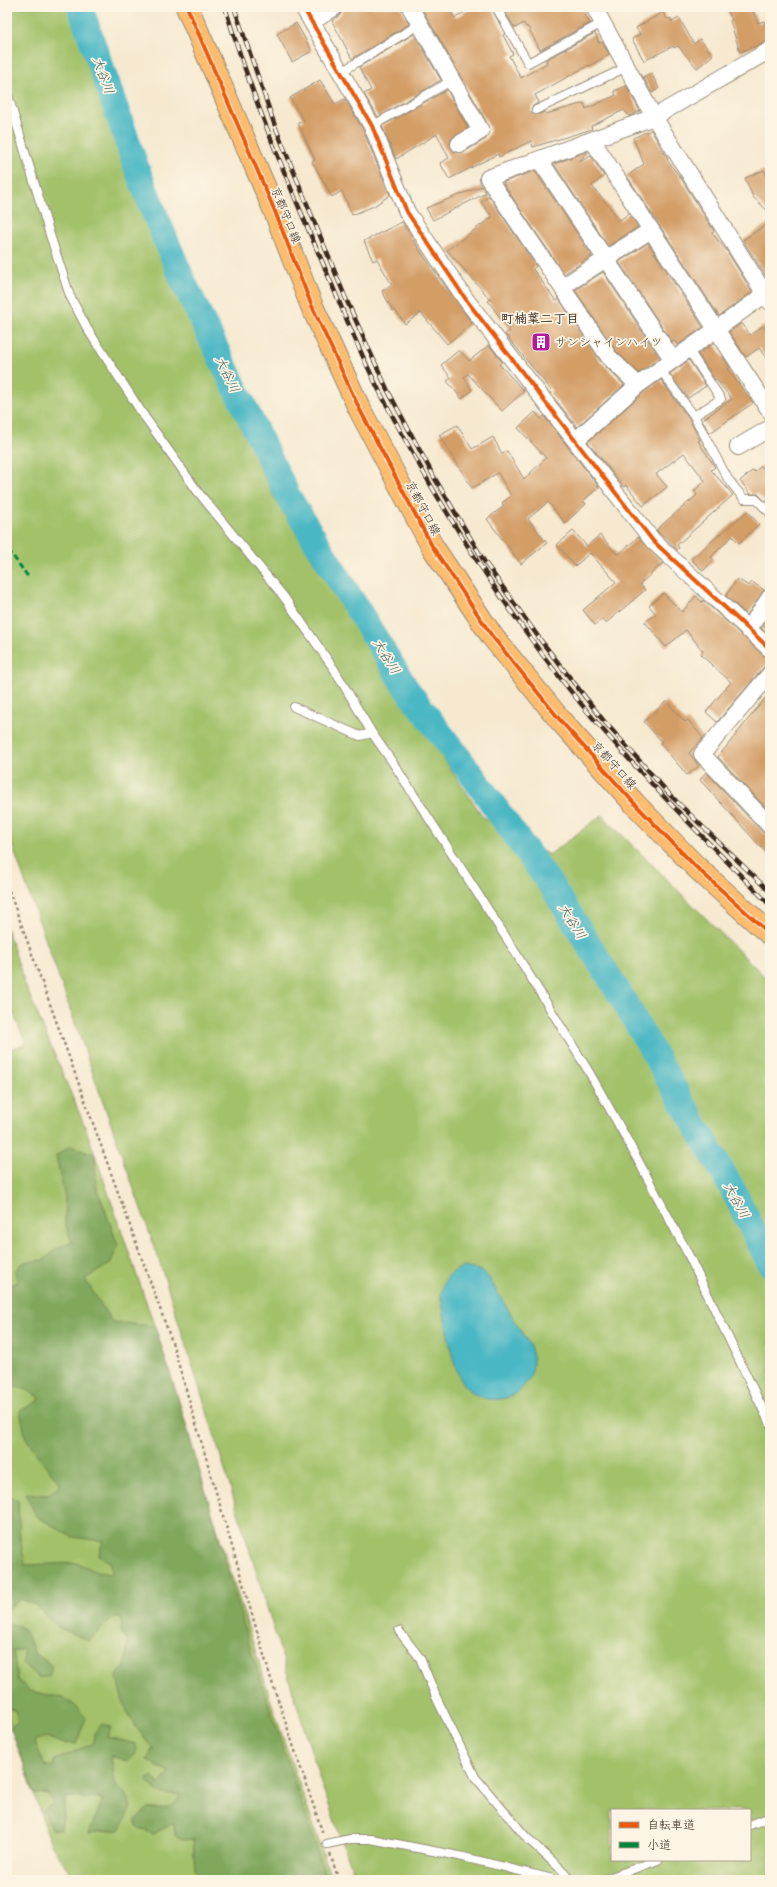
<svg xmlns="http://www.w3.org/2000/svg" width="777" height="1887" viewBox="0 0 777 1887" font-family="'Balsamiq Sans','Klee One',sans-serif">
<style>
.green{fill:#a2c169;stroke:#6e7644;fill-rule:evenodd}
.forest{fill:#81a75d;stroke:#5e683e}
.water{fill:#49b7c4;stroke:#427071}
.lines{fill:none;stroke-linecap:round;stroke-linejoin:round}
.river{stroke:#49b7c4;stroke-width:26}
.building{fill:#d39d66}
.lane-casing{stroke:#988a77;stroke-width:10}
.street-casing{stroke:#988a77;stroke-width:18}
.primary-casing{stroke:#988a77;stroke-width:24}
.path{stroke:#988a77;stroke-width:2.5;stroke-dasharray:3 3;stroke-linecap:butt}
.lane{stroke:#fff;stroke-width:8}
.street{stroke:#fff;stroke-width:16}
.primary{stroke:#fcbd6f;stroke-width:22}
.rail-casing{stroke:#3b2a1e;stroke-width:4.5}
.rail{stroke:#fcf5e5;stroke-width:3;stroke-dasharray:9;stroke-linecap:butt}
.quiet{stroke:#00873e;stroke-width:3;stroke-dasharray:6 3;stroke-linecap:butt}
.cycleway-casing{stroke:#fcf5e5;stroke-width:6}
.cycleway{stroke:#e8590c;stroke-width:4}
.labels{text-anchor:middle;stroke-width:3.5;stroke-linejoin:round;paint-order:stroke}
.street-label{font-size:12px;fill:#3b2a1e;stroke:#fcf5e5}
.poi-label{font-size:12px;fill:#3b2a1e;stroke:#fcf5e5;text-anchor:start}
.water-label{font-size:13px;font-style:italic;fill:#405b58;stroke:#fcf5e5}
.neighbourhood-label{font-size:13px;font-weight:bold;fill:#3b2a1e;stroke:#fcf5e5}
</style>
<rect width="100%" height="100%" fill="#fcf5e5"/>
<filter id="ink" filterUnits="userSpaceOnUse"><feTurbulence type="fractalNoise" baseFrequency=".025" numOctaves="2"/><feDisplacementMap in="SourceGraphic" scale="8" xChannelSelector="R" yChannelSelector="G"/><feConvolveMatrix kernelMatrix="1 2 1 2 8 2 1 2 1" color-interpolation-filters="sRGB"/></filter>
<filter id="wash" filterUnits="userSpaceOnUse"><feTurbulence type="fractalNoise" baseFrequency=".012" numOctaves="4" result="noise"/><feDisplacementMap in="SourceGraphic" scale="16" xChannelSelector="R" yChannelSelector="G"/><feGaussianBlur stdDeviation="0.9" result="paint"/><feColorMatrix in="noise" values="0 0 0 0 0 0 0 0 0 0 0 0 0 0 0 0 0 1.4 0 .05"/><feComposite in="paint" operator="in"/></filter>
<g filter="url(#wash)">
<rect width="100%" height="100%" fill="#f6e9d0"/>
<path class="green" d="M7 7H68L166 269 274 497 341 606 483 817 549 855 602 815 770 982V1880H356L321 1783 209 1418 157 1254 7 831ZM612 1810H750V1860H612Z
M7 929 26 987 86 1129 151 1316 274 1711 332 1880H75L51 1844 7 1715V1050L26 1044 7 998Z"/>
<path class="forest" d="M70 1146 95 1154 96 1185 118 1246 110 1264 85 1279 112 1322 155 1326 181 1407 251 1651 327 1880H204L195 1870 193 1839 181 1840 175 1835 174 1823 153 1834 137 1827 135 1820 148 1808C161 1811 176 1808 180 1794 161 1795 159 1795 146 1780L153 1776 159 1785 169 1772 147 1760 153 1748C133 1726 120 1704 117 1674L125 1666 128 1642 122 1634 121 1617 111 1619 89 1641 58 1627 34 1604 20 1599 7 1610 8 1494 18 1501 20 1537 25 1565 78 1563 97 1572 112 1574 111 1563 99 1555 103 1541 72 1537 36 1516 26 1493 49 1495 61 1484 40 1459 26 1438 20 1411 41 1399 28 1390 7 1385V1286L17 1283 15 1271 24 1262 44 1260 56 1249 72 1242 65 1223V1198L56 1156Z
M7 1623 20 1626 28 1636 34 1653 52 1665 50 1675 39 1678 23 1664 24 1650H13L17 1678 29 1691 63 1698 73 1704 86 1718 76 1744 61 1743 46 1737 35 1741 44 1765 52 1767 55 1760 94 1743V1733L102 1724 111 1727 107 1737 136 1744V1754L127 1761 111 1756 115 1783 127 1795 131 1807 120 1830 89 1833 103 1799 66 1797 61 1830 51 1829 43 1810 53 1804 47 1793 35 1794 10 1727 18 1722 15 1710 7 1709Z"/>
<path class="water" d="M464 1267 482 1271 489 1278C499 1295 509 1311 519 1328 523 1334 529 1342 531 1349 544 1391 490 1419 463 1383 451 1366 446 1321 441 1298 442 1281 447 1273 464 1267Z"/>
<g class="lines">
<path class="river" d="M80 7 137 169 156 217 184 283 288 496 406 688 472 775 553 888 618 991 733 1190 770 1264"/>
</g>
<g id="blocks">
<path class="building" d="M344 7H401L409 24 352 59 332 21 340 15Z
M421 7H448L455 18 474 7H491L505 34 503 35 513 54 509 56 521 78 547 63 546 60 595 33 599 43 602 42 609 54 590 66 589 65 535 95 539 102 532 107 531 113 536 115 545 112 546 114 584 103 586 109 616 95 614 91 626 86 640 111 629 116 624 110 591 126 592 129 533 147 531 141 499 157 498 154 449 179 440 163 449 158 437 134 396 159 382 126 447 90 468 128 451 139 450 144 454 152H464L486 139 490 131 489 126Z
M502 7H581L590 23 540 50 528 27H526L524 23 515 28Z
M725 7H751L758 23 764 21 770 41 740 52 730 21 732 20Z
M663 12 667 19 670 18 672 22 679 18 694 44 700 39 713 55 697 68 678 46 674 48 673 46 644 61 632 39 640 34 636 28Z
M296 23 312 51 292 62 277 34Z
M414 34 441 80 378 117 364 94 371 90 359 67Z
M651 73 659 88 652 93 643 77Z
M320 80 335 104 345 99 363 130 390 195 374 206 352 215 342 191 332 197 312 161 315 160 298 123 304 121 290 98Z
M651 130 668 159 667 160 680 177 714 231 712 233 727 251 752 292 719 316 627 176 644 164 633 138Z
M588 151 579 162 591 156 604 176 592 186 620 220 629 213 638 227 608 246 554 164Z
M764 170 770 184V213L753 197 745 178Z
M535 171 592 256 564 274 504 185V182Z
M482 186 486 193 433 220 426 208Z
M489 196 536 266 533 269 556 301 559 299 601 362 624 385 577 427 550 393 552 391 505 334 510 331 488 301 490 299 447 250 492 217 481 202Z
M402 222 421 252 472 323 447 344 421 313 405 324 395 310 393 311 382 291 392 285 377 259 373 261 364 241Z
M770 222V278L768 280 743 240Z
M648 243 703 327 678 345 674 341 672 342 619 262Z
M603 272 660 358 639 373 616 351 575 290Z
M742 323 750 335 763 326 770 336V364L759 348 746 357 729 332Z
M714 343 730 368 728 369 753 403 710 433 702 420 732 399 716 379 715 380 698 354Z
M489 345 502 362 499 364 524 391 502 411 468 374 464 377 472 390 462 399 447 381 451 378 441 365 459 350 469 361Z
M689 360 706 386 688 398 670 374Z
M661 380 689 419 700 440 698 441 715 467 711 470 733 495 677 545 679 548 677 550 656 530 697 495 694 491 705 481 684 453 656 474 667 487 643 506 626 485 624 487 588 442 644 392Z
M535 412 541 419 544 416 599 487 583 501 586 504 565 523 548 502 528 519 547 543 521 564 487 519 504 506 502 503 511 496 498 473 472 488 439 435 457 425 472 449 493 437 502 454 507 451 524 479 546 458 518 428Z
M770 461V497L765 501 758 494H751L740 481 753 470 755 472 761 466 763 468Z
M747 511 759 524 739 543 732 536 711 557 714 560 703 571 691 559Z
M573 531 587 546 600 535 618 555 638 537 663 563 640 584 645 590 606 623 602 619 595 625 583 610 616 582 590 553 575 566 557 545Z
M737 579 749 586 752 582 764 590 747 615 726 596Z
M663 593 682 612 696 596 702 602 703 600 764 656 770 658V663L763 668 717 722 706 712 731 682 701 655 703 651 686 630 666 647 645 622 656 614 649 606Z
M770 614V636L761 628Z
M770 692V812L718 757Z
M666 701 685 722 688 720 703 738 689 753 699 766 687 775 660 743 662 742 644 722Z
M706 772 763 833 770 835V857L700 780Z"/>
</g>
</g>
<g filter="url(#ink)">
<use href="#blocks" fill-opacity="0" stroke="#988a77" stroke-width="1"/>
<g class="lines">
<defs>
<path id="lane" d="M496 7 528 63 602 23
M341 72 420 24
M7 92 50 235 70 296 88 330 142 413 198 492 284 597 334 669 372 733 393 763 509 942 589 1072 625 1136 687 1252 770 1424
M536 110 627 67
M372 126 451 81
M688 349 721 399 694 416 728 479 744 499H756L770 513
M660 369 694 416
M294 707 360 736 372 733
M399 1631 420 1658 437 1699 475 1777 526 1837 564 1872 570 1880
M750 1825 770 1817
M327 1844 350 1839H371L459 1856 557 1880
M603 1880 658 1860"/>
<path id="street" d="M303 7 372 126 407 212 467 301 653 541 770 649
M410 7 481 131 459 144
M594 7 654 117 770 302
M312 22 335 7
M592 140 770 411
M539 159 673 360
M562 287 651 230
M638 385 609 357 488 178 654 117 770 50
M576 440 638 385 770 291
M738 447 770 428
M748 630 770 597
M770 674 702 754 770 826"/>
<path id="primary" d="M187 7 274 209 311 304 360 410 432 546 492 636 560 720 634 803 696 867 770 934"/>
</defs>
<use href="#lane" class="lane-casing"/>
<use href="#street" class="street-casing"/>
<use href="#primary" class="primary-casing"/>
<path class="path" d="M7 885 172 1342 271 1679 323 1834
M330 1854 339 1880"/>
<use href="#lane" class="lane"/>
<use href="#street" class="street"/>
<use href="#primary" class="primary"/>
<defs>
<path id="rail" d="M225 7C250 91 283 171 318 252 339 300 358 351 383 398 427 483 477 566 534 643 602 738 688 822 770 905
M234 7 275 126 346 299 387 389 434 477 484 561 542 642 603 720 671 796 770 892"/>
</defs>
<use href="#rail" class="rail-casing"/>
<use href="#rail" class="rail"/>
<path class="quiet" d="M7 552H10L29 578"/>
<defs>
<path id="cycleway" d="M187 7 274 209 311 304 360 410 432 546 492 636 560 720 634 803 696 867 770 934
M303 7 372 126 407 212 467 301 653 541 770 649"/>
</defs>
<use href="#cycleway" class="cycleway-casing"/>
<use href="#cycleway" class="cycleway"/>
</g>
</g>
<defs>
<symbol id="building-square" viewBox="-11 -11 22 22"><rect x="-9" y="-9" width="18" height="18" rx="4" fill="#b5179e" stroke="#fcf5e5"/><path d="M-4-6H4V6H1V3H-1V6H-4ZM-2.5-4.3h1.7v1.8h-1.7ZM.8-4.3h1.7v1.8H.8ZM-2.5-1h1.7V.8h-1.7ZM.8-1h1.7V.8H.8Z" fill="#fff"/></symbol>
</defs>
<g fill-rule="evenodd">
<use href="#building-square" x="530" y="331" width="22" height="22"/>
</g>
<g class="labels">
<g class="street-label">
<text transform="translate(286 215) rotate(68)" y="4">京都守口線</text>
<text transform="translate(423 508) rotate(62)" y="4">京都守口線</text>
<text transform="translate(614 765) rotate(48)" y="4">京都守口線</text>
</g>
<g class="poi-label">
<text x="555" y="346">サンシャインハイツ</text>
</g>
<g class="water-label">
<text transform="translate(104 75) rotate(70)" y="5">大谷川</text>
<text transform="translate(228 374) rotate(64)" y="5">大谷川</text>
<text transform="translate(387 656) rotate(58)" y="5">大谷川</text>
<text transform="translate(573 921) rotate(58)" y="5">大谷川</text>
<text transform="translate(737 1200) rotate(62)" y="5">大谷川</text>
</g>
<g class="neighbourhood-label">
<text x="540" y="323">町楠葉二丁目</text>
</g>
</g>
<rect width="777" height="1887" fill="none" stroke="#fcf5e5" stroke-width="24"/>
<rect x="611" y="1809" width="140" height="52" fill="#fcf5e5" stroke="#afa495"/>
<rect x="619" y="1822" width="20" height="6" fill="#e8590c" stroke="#afa495"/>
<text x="647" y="1829" font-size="12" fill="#3b2a1e">自転車道</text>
<rect x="619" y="1842" width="20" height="6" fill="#00873e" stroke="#afa495"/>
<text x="647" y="1849" font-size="12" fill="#3b2a1e">小道</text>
</svg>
